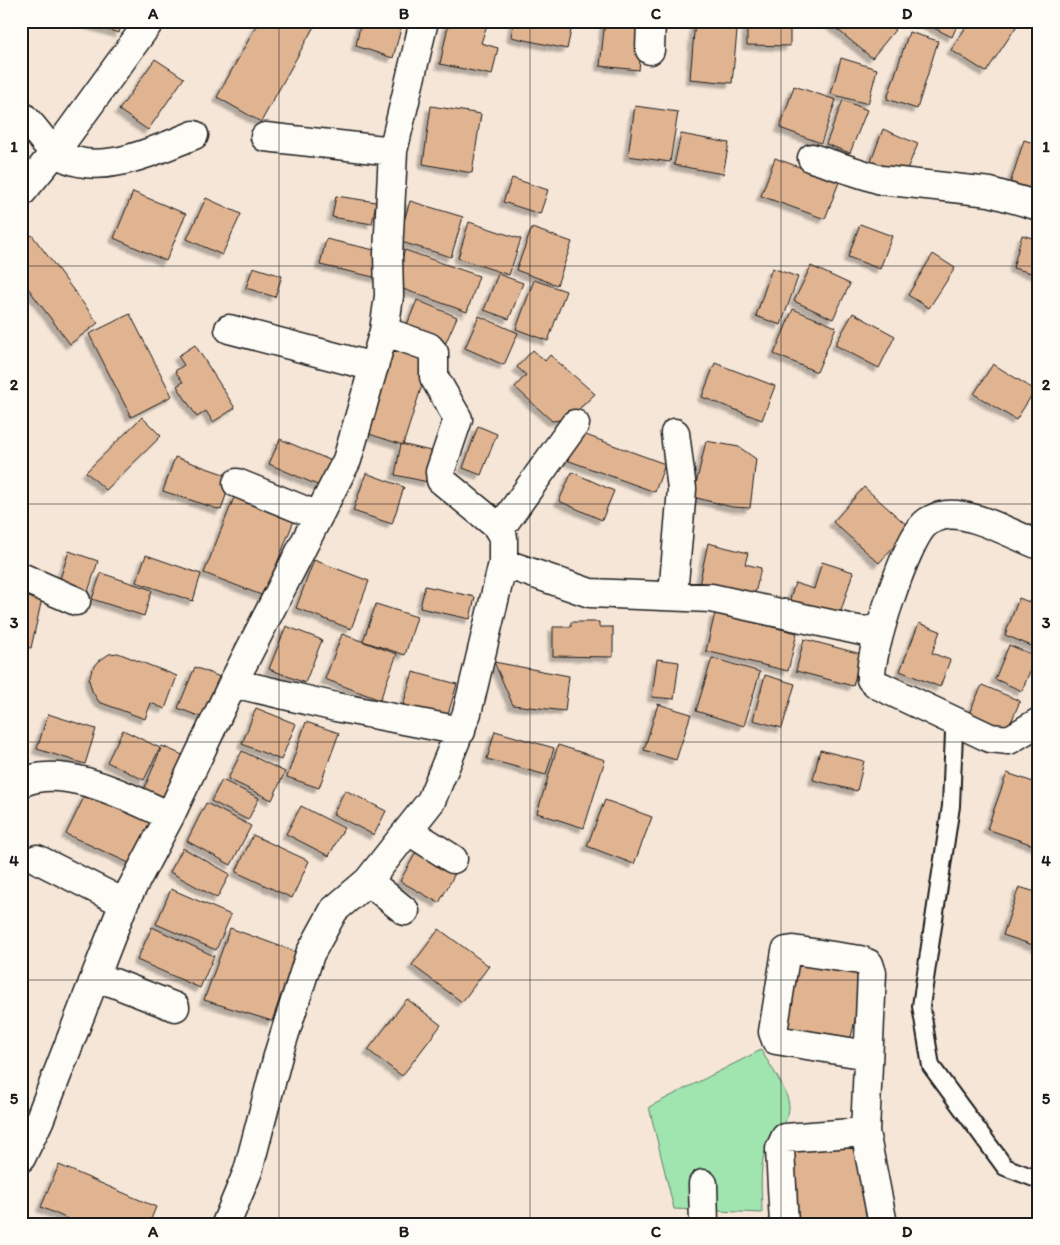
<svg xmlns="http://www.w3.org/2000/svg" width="1060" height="1245" viewBox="0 0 1060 1245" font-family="Itim,sans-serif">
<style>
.green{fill:#a0e4af;stroke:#5e8066}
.building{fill:#e1b491;stroke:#1c1c1c;filter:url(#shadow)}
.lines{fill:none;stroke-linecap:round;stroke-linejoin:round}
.lane-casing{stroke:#1c1c1c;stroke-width:20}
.street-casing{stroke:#1c1c1c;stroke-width:31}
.lane{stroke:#fdfcf7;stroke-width:16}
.street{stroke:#fdfcf7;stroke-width:28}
.grid{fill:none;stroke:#1c1c1c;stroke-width:1;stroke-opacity:0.55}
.neatline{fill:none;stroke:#1c1c1c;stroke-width:2}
.grid-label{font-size:16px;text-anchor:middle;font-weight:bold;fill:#1c1c1c}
</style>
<defs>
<filter id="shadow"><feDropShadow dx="-4.5" dy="4.5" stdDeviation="1" flood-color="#0004"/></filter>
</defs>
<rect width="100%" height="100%" fill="#f5e6d8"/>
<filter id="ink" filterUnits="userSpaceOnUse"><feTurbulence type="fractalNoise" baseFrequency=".02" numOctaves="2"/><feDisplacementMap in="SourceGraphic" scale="10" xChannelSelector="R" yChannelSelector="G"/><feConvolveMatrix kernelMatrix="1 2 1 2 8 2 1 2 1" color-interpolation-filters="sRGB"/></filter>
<g filter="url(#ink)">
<path class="green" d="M761 1050C769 1064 790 1093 789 1108 789 1125 770 1136 765 1151 759 1170 762 1193 762 1213L674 1209 649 1107Z"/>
<path class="building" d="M78 21H122L119 33Z
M259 21H317L261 122 217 97Z
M361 21H403L393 58 356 46Z
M449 21H474L487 25 481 43 498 48 492 75 440 64Z
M514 21H573L567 49 511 37Z
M605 21H644L639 70 600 66Z
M695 21H738L732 83 690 79Z
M747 21H790V46L747 45Z
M827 21H883L895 30 872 58Z
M920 21H959L952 37Z
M970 21H1020L986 72 951 50Z
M909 32 938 41 917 109 887 99Z
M841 58 877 69 868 104 831 94Z
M155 59 184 78 148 130 119 110Z
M794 86 836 100 821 143 780 128Z
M843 100 867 110 850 153 826 144Z
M431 106 481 114 472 173 423 164Z
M635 106 678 112 670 162 628 156Z
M883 129 918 144 903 178 870 164Z
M681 134 729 143 723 174 674 165Z
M1024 140 1039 145V200L1008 190Z
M775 158 839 182 825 219 761 196Z
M512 178 548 190 540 214 503 202Z
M133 192 186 214 166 261 114 238Z
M336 196 376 202 372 224 332 217Z
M206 198 241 214 222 255 187 239Z
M410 201 463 217 451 257 398 241Z
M469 222 521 239 509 275 458 258Z
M860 224 892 236 880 269 848 257Z
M532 228 572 242 557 285 516 270Z
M32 235 98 323 70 344 21 279V243Z
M1022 235 1039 240V275L1013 268Z
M326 239 383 252 378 278 320 265Z
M405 250 479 276 467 312 392 285Z
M933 254 955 268 929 308 908 295Z
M811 266 850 284 833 319 794 301Z
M253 267 282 276 275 297 246 288Z
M772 268 798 277 781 325 756 316Z
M498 274 523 283 509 319 484 310Z
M534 280 566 291 548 341 516 329Z
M417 300 457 317 443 349 404 332Z
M793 309 836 327 817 372 774 354Z
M853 313 895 336 879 368 835 345Z
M130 314 172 396 131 417 89 334Z
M479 316 518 333 504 365 465 348Z
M195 345 235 408 213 422 206 411 197 417 177 386 183 382 175 371 184 365 178 356Z
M390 348 430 360 403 445 363 432Z
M533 350 545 361 550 355 595 394 568 419 552 421 515 387 526 375 517 367Z
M715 363 775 386 762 420 702 397Z
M993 364 1035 390 1016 420 974 394Z
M142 417 161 436 106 490 86 472Z
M478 426 497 434 481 475 463 468Z
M572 430 665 464 655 492 561 458Z
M280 439 332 461 322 487 269 464Z
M706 441 739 447 756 459 750 508 732 507 693 497Z
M401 444 435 452 428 482 395 475Z
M175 457 232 477 221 510 163 491Z
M572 472 614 491 602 520 559 501Z
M366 473 404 487 392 524 353 511Z
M864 487 910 528 879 563 833 522Z
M235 495 295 518 264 596 204 573Z
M708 543 748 553 745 564 761 568 754 598 699 585Z
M69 551 98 561 88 592 59 582Z
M146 555 201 574 193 601 136 582Z
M314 560 369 581 351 629 296 608Z
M822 562 853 572 838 621 788 606 795 583 814 589Z
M101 573 152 590 144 616 92 599Z
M425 586 475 597 470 619 420 608Z
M21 589 43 594 31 648 21 646Z
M1019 598 1039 606V649L1005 635Z
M376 604 417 617 405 655 363 641Z
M715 613 797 633 788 671 706 651Z
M571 622H599V627H613V657L553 656V627H571Z
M919 623 940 631 932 653 950 660 940 687 900 671Z
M286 626 322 640 305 683 269 669Z
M342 634 397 654 380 700 325 679Z
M804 639 861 654 853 686 796 671Z
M1009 645 1036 656 1022 691 995 679Z
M118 653 177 676 165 709 151 703 145 719 99 702 92 691 89 680 92 670 99 661 109 654Z
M712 658 760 672 744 726 696 711Z
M657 659 679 662 674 699 652 697Z
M494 662 569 676 565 711 513 705Z
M195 667 220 677 203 718 178 708Z
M413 672 457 684 447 718 403 705Z
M765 675 795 684 782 728 753 720Z
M982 685 1020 701 1006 734 967 718Z
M658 704 691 714 676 760 644 750Z
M256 708 296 724 281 760 242 744Z
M48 714 96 729 85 764 37 749Z
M306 722 339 733 319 788 287 777Z
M123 730 160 748 144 780 107 762Z
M495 731 554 748 546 775 487 759Z
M558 745 605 760 584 828 537 813Z
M162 746 185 756 166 804 142 794Z
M820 750 864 761 857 791 813 780Z
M242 751 285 772 272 800 228 779Z
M1007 773 1039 784V847L987 829Z
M222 780 259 798 248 820 211 801Z
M345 790 386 811 374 835 333 814Z
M87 791 151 821 131 864 66 834Z
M605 800 652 817 634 864 587 846Z
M206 803 251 826 231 865 187 841Z
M301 806 344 828 329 856 286 834Z
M253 835 309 861 292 898 236 872Z
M419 847 458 868 439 903 400 881Z
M183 848 230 874 217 898 170 872Z
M1019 887 1039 893V947L1003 935Z
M171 889 231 915 216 950 156 924Z
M152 927 214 956 200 988 137 960Z
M230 928 296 952 272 1021 204 1000Z
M439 929 489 966 462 1002 412 965Z
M799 952 867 968 849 1046 782 1030Z
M407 999 441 1025 402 1076 368 1050Z
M857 1133 867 1219 832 1224H798L789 1142Z
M59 1165 156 1207 149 1224H79L41 1207Z
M867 1219V1224H832Z"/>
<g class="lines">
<defs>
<path id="lane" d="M954 733 951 806 921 1006 931 1066 1005 1167 1039 1180"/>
<path id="street" d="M650 50 651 21
M21 115C34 125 42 142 55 152 96 180 153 151 194 135
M265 137 393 151
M812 158 881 180 990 192 1039 206
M21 193 55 152 150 21
M229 329 374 367
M237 483 318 516
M499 530 575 424
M1039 545C1015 536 966 508 941 516 936 517 927 521 924 525 906 542 869 653 871 679L878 685 990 738 1009 740 1039 722
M503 563 590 593 711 598 862 631 879 629
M21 577 76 601
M673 595 682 489 675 433
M233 683 336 707 461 731
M21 783C64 762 131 799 170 816
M409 831 453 859
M37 859 124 903
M368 881 405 911
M95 978 114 983 175 1007
M868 1055 776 1040 773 1032 786 951 793 950 860 960 869 964 872 973 865 1132 883 1224
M21 1158 39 1121 124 903 170 816 233 683 347 460 384 331 389 296 388 254 393 151 424 21
M703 1184 704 1224
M226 1224 248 1171 279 1052 310 954 334 910 368 881 431 801 467 713 503 563V537L497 526 441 480 440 472 458 419 434 377V353L429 347 384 331
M784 1224 780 1149 785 1138 865 1132"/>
</defs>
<use href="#lane" class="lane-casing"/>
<use href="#street" class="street-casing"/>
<use href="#lane" class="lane"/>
<use href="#street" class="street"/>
</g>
</g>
<path class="grid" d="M279 21V1224M530 21V1224M781 21V1224M21 266H1039M21 504H1039M21 742H1039M21 980H1039"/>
<rect width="1060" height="1245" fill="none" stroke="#fdfcf7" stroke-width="55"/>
<rect x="28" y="28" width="1004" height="1190" class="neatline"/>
<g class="grid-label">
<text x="153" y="19">A</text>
<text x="404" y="19">B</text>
<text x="656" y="19">C</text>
<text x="907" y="19">D</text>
<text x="14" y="152">1</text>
<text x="1046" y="152">1</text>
<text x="14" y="390">2</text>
<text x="1046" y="390">2</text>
<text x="14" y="628">3</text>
<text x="1046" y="628">3</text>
<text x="14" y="866">4</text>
<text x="1046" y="866">4</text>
<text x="14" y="1104">5</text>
<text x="1046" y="1104">5</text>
<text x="153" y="1237">A</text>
<text x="404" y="1237">B</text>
<text x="656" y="1237">C</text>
<text x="907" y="1237">D</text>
</g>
</svg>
